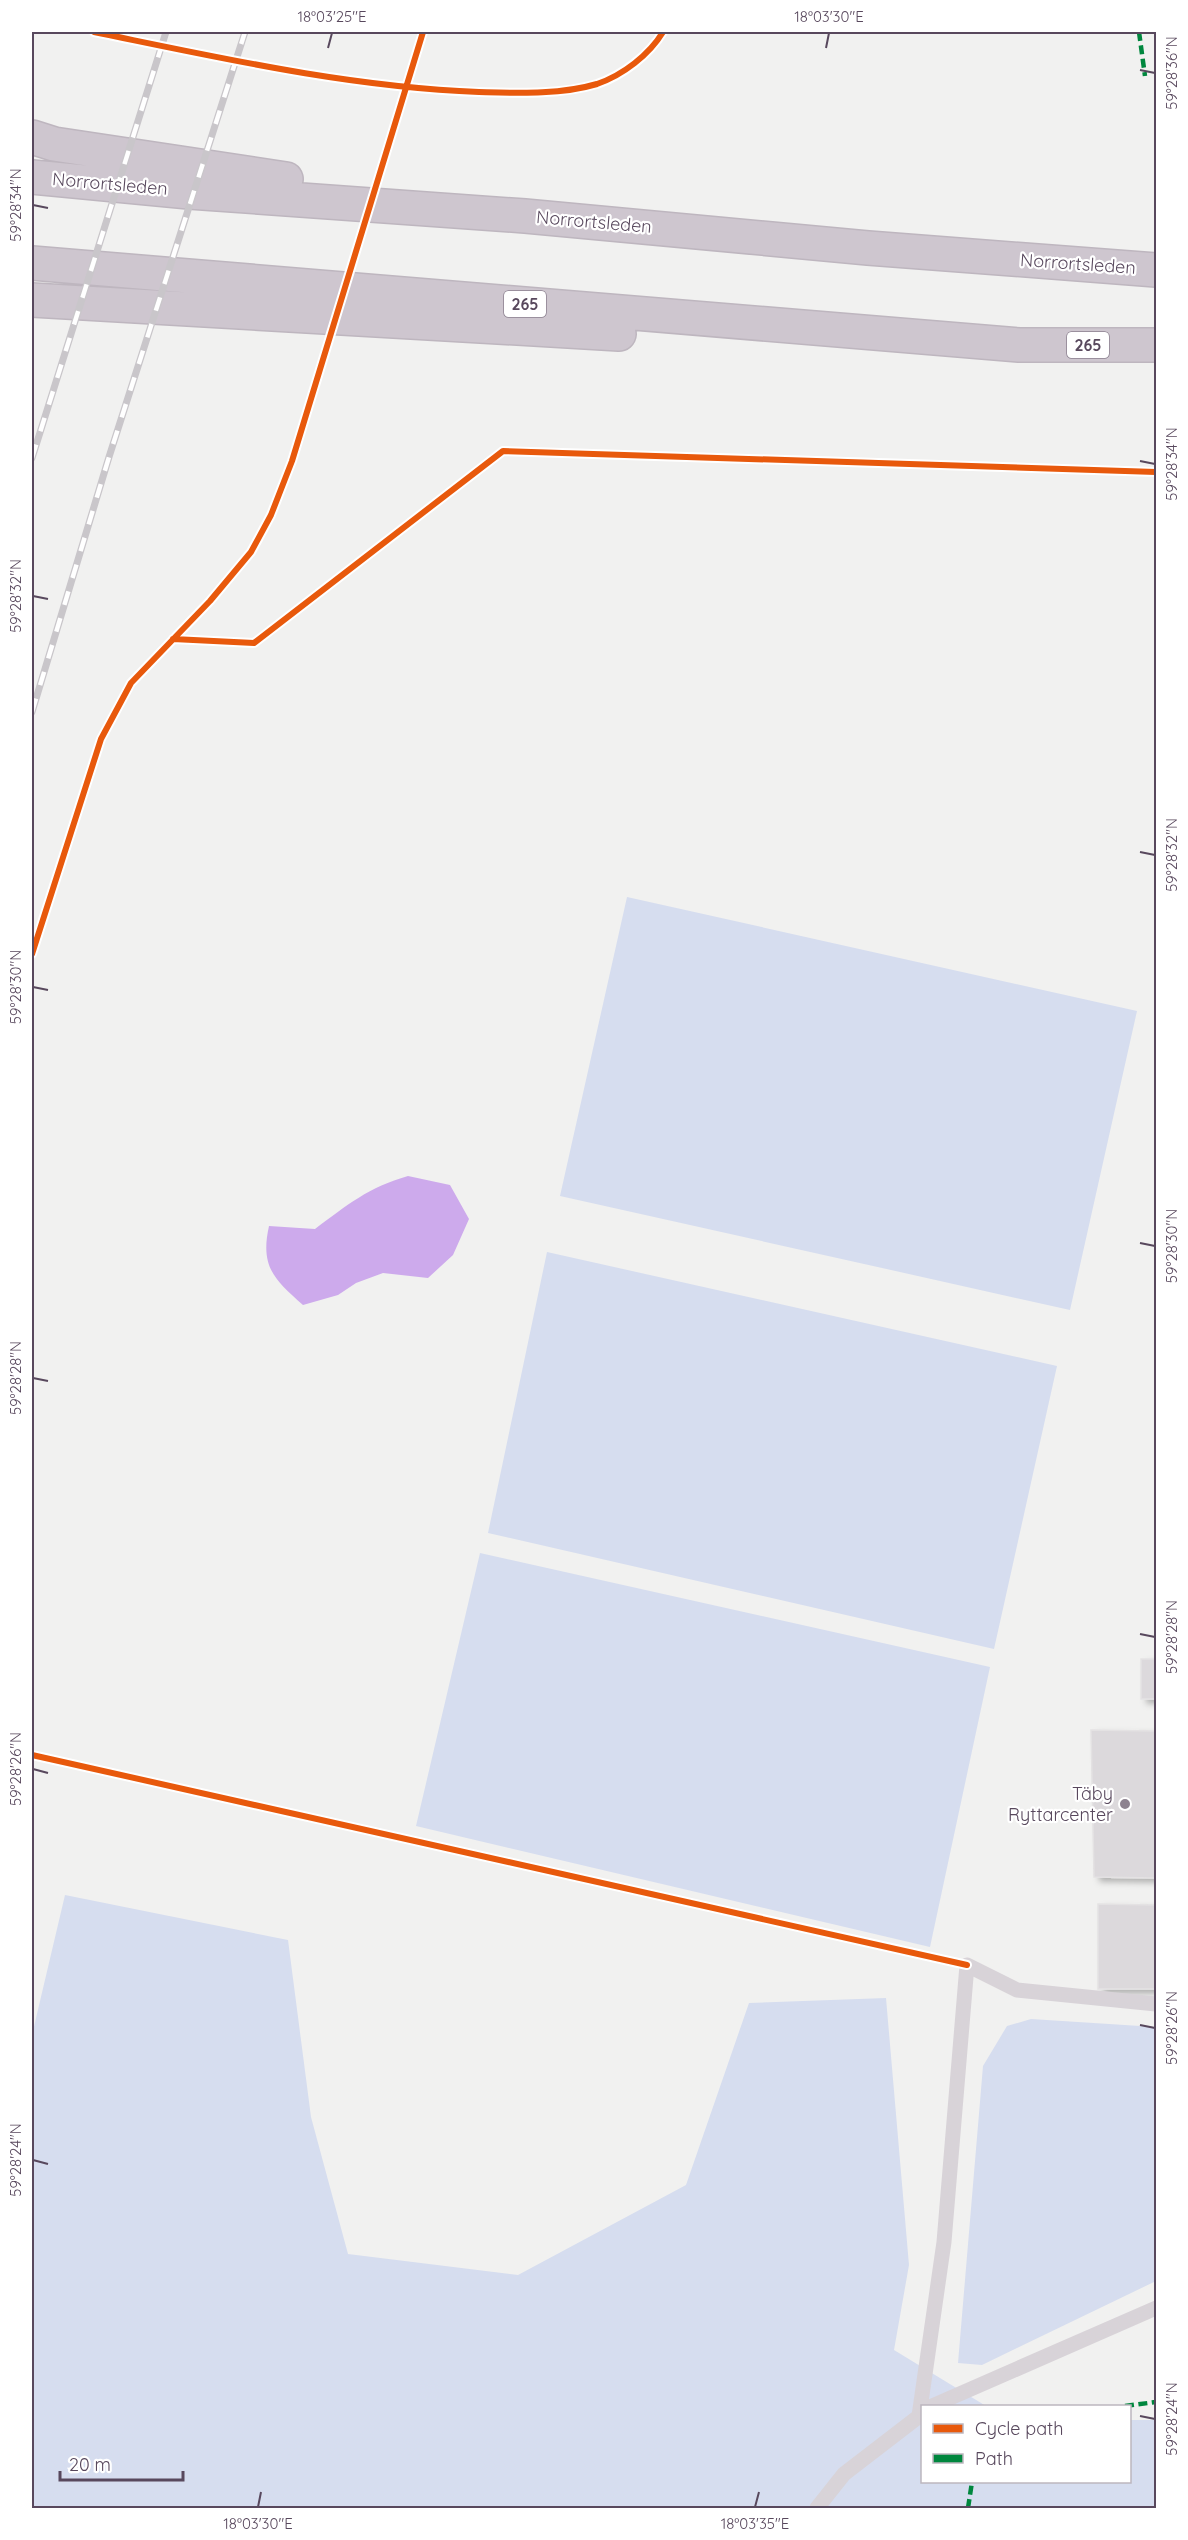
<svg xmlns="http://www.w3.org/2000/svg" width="1188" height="2540" viewBox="0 0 1188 2540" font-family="Quicksand,sans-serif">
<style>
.green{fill:#d6ddef}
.water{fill:#cdaaec}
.building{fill:#dcd9dc;stroke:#e4e2e3;stroke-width:1.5;filter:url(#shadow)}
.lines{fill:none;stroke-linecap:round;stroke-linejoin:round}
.trunk-casing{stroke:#beb6bf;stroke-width:36}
.service{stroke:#d8d3d8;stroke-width:15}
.trunk{stroke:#cec6cf;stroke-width:33}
.rail-casing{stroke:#c9c6ca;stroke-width:7}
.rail{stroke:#fff;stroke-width:4.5;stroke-dasharray:14;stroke-linecap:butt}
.quiet{stroke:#00873e;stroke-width:4.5;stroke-dasharray:9 4.5;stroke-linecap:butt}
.cycleway-casing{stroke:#fff;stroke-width:10}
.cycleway{stroke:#e8590c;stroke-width:6}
.ticks{fill:none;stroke:#58485d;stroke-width:2}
.poi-dot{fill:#8e8390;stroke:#fff;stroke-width:2}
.labels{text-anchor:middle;stroke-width:4.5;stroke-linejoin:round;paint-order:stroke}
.shield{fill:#fff;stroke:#8a7f8e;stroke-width:1.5}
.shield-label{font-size:16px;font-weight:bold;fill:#58485d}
.street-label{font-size:18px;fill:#58485d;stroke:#fff}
.poi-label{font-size:18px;fill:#58485d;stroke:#fff;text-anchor:end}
.neatline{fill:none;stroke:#58485d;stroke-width:2}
.ticks-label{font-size:15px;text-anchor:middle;fill:#58485d}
</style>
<defs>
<filter id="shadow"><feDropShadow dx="6" dy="4" stdDeviation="3" flood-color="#0004"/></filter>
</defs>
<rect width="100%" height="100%" fill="#f1f1f0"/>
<path class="green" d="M627 897 1137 1011 1070 1310 560 1196Z
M547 1252 1057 1366 994 1649 488 1533Z
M480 1553 990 1667 930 1947 416 1826Z
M65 1895 288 1940 311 2117 348 2254 518 2275 686 2185 749 2003 886 1998 909 2265 894 2350 986 2406H922V2482H1130V2420H1156V2508H32V2035Z
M1031 2019 1156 2027V2281L982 2365 958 2363 983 2066 1007 2026Z"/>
<path class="water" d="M408 1176 450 1185 469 1219 453 1255 428 1278 383 1273 356 1283 338 1295 303 1305C274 1279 260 1267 269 1226L315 1229C347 1205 369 1187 408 1176Z"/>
<path class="building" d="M1141 1659H1156V1699H1141Z
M1091 1730 1156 1731V1878L1094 1877Z
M1098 1904 1156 1905V1989H1098Z"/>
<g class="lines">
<defs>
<path id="trunk" d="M32 137 54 144 286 179
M32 177 189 192 525 216 868 248 1156 270
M32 263 1019 345H1156
M32 300 619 334"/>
</defs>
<use href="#trunk" class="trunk-casing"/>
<path class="service" d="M932 2406 1156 2308
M919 2416 944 2242 967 1965 1017 1990 1156 2004
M817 2508 844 2474 922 2414"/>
<use href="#trunk" class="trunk"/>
<defs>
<path id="rail" d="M32 458 166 32
M32 712 109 457 245 32"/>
</defs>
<use href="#rail" class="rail-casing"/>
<use href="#rail" class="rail"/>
<path class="quiet" d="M1139 32 1145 76
M1125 2406 1156 2402
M968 2508 972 2482"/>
<defs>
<path id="cycleway" d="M94 32C221 58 349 87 479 92 517 93 560 95 597 84 623 75 649 55 663 32
M173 639 254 643 503 451 1156 472
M32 954 101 739 131 683 210 601 251 552 271 515 292 461 423 32
M32 1755 967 1965"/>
</defs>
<use href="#cycleway" class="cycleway-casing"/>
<use href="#cycleway" class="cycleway"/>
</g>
<path class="ticks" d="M328 48 332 33M826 48 829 33M1140 70 1155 73M33 205 48 208M1140 461 1155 464M33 596 48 599M1140 852 1155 855M33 987 48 990M1140 1243 1155 1246M33 1378 48 1381M1140 1634 1155 1637M33 1769 48 1773M1140 2025 1155 2028M33 2160 48 2164M1140 2416 1155 2419M258 2507 261 2492M755 2507 759 2492"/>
<circle class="poi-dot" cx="1125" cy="1804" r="6"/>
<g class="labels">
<g class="shield">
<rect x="504" y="291" width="42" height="26" rx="4.5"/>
<rect x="1067" y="332" width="42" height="26" rx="4.5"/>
</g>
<g class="shield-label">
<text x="525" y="310">265</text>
<text x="1088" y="351">265</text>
</g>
<g class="street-label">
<text transform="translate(110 184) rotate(5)" y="6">Norrortsleden</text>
<text transform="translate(594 222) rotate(5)" y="6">Norrortsleden</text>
<text transform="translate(1078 264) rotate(4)" y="6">Norrortsleden</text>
</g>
<g class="poi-label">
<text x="1113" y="1800">Täby<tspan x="1113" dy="21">Ryttarcenter</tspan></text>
</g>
</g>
<rect width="1188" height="2540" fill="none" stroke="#ffffff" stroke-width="66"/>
<rect x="921" y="2405" width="210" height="78" fill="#ffffff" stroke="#bcb6be" stroke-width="1.5"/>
<rect x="933" y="2424" width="30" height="9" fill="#e8590c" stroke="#bcb6be" stroke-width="1.5"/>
<text x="975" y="2435" font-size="18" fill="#58485d">Cycle path</text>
<rect x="933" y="2454" width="30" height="9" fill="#00873e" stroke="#bcb6be" stroke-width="1.5"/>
<text x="975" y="2465" font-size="18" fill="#58485d">Path</text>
<path d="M60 2471v9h123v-9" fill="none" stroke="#58485d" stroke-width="3"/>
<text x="69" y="2471" font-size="18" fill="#58485d" stroke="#ffffff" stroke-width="4.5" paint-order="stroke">20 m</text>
<rect x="33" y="33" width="1122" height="2474" class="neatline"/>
<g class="ticks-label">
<text x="332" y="22">18°03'25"E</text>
<text x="829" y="22">18°03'30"E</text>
<text transform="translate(1172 73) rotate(-90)" y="5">59°28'36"N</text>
<text transform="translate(16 205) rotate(-90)" y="5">59°28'34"N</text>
<text transform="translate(1172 464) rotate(-90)" y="5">59°28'34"N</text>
<text transform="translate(16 596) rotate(-90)" y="5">59°28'32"N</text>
<text transform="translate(1172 855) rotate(-90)" y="5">59°28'32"N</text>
<text transform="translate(16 987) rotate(-90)" y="5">59°28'30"N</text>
<text transform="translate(1172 1246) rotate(-90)" y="5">59°28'30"N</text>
<text transform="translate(16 1378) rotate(-90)" y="5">59°28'28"N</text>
<text transform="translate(1172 1637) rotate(-90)" y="5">59°28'28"N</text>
<text transform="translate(16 1769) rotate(-90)" y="5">59°28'26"N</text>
<text transform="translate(1172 2028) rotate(-90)" y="5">59°28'26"N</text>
<text transform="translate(16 2160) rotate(-90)" y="5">59°28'24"N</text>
<text transform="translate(1172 2419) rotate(-90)" y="5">59°28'24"N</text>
<text x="258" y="2529">18°03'30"E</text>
<text x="755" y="2529">18°03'35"E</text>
</g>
</svg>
